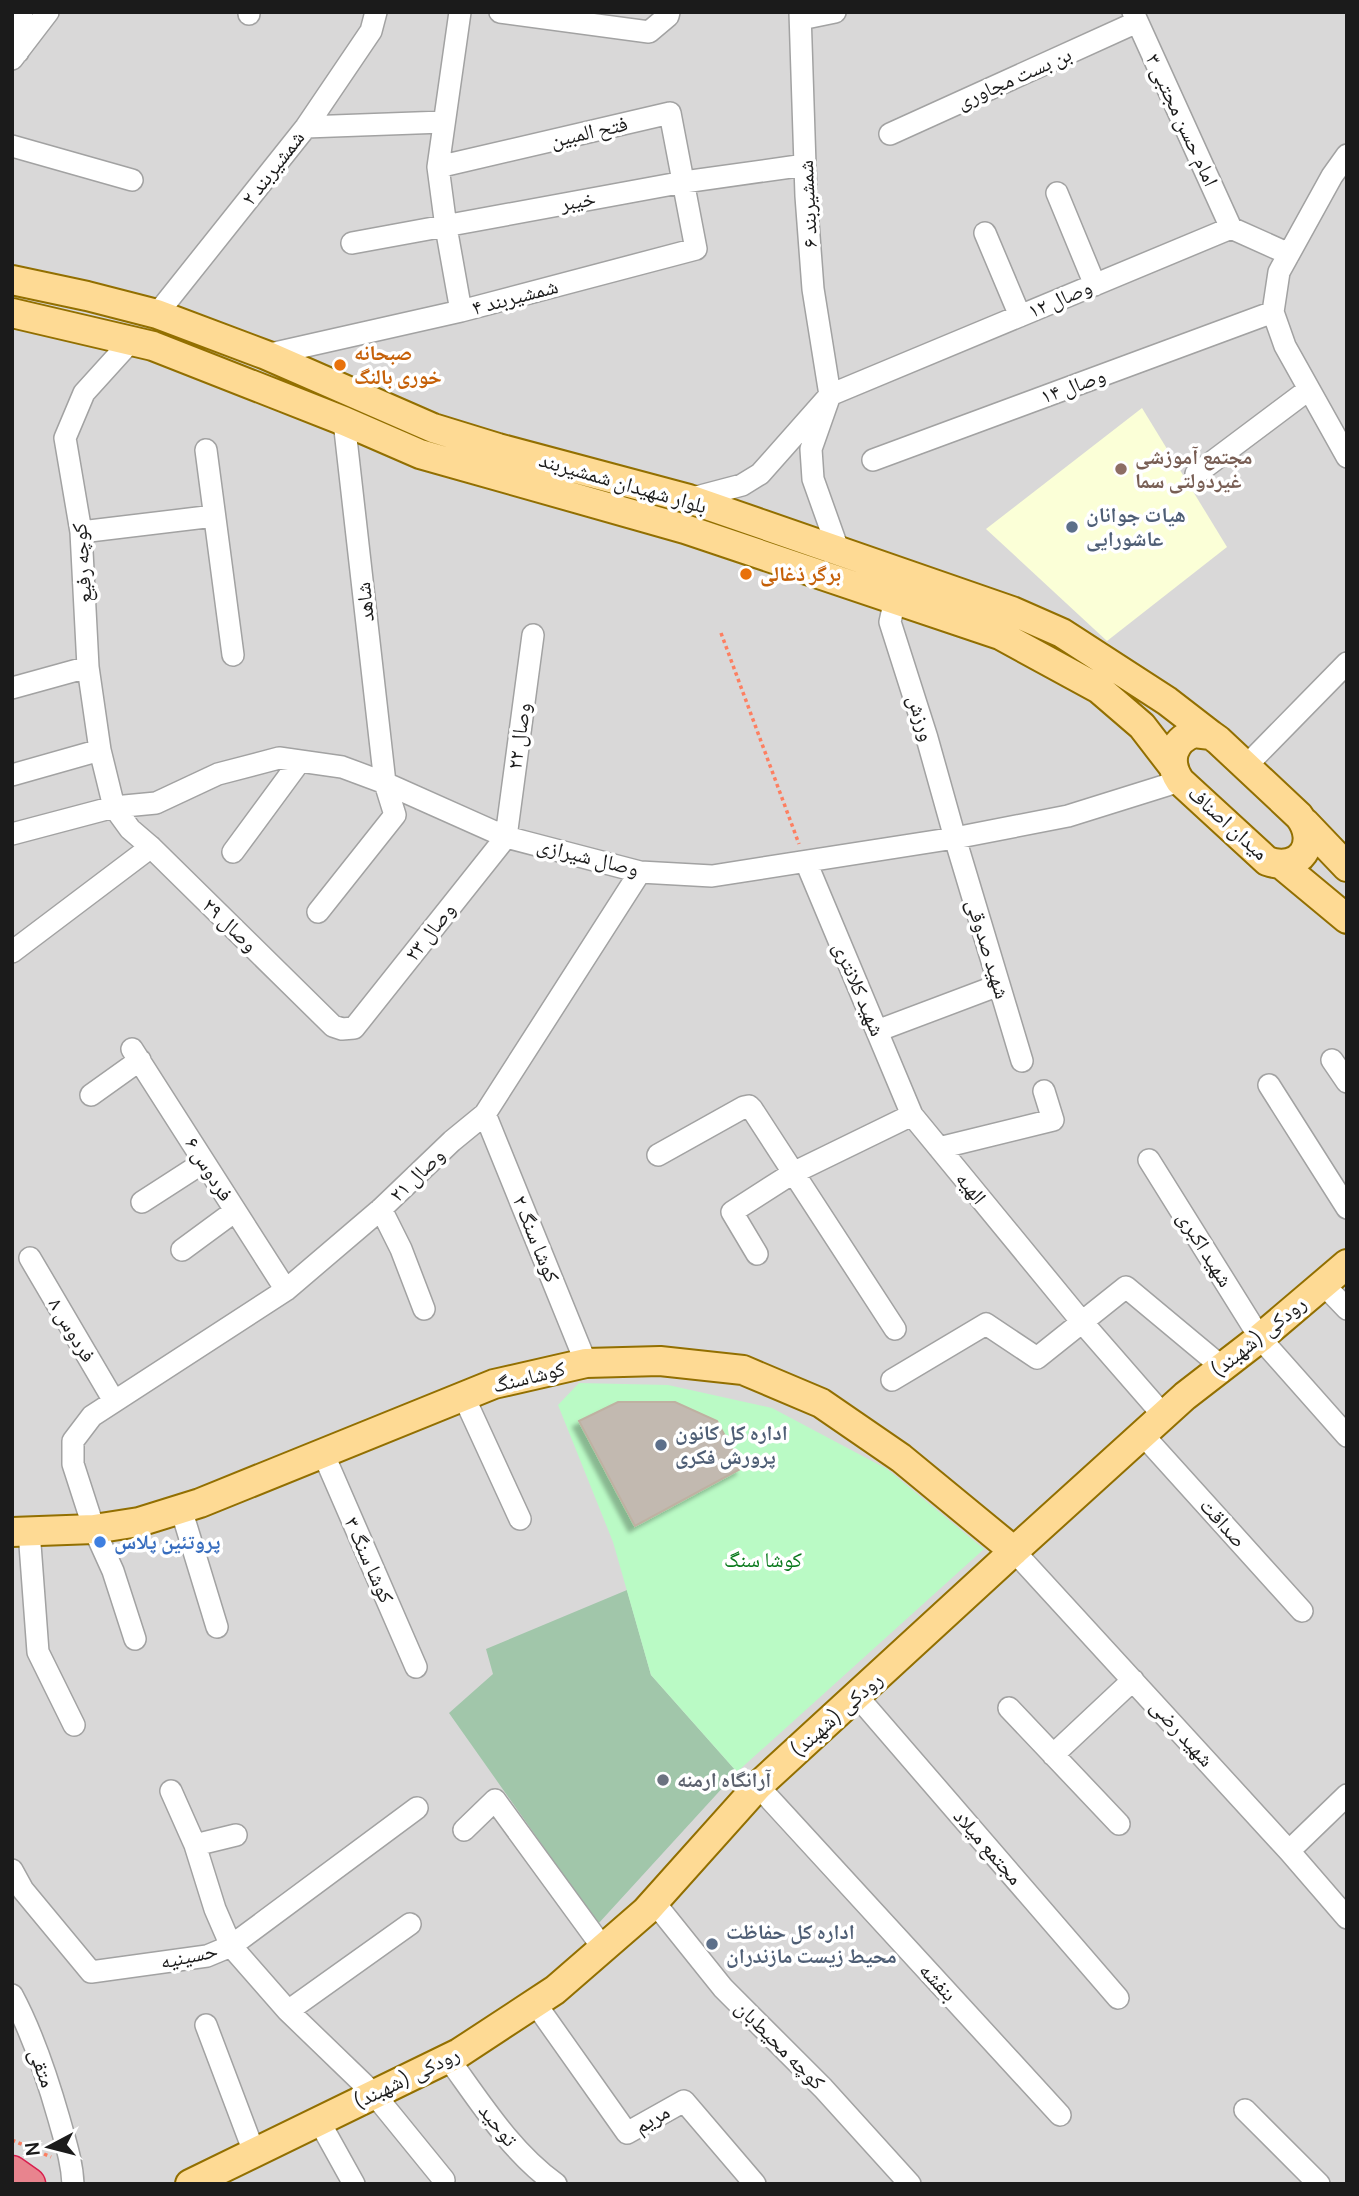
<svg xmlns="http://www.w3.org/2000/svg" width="1359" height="2196" viewBox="0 0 1359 2196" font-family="Manrope,'Noto Naskh Arabic',sans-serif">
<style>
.residential{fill:#d9d8d8}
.education{fill:#fbffd7}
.cemetery{fill:#a1c6aa}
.park{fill:#bafac5}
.building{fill:#c2b9b0;stroke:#bfb1a2;stroke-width:2;filter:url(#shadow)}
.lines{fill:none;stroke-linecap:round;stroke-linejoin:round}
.minor-casing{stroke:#a2a2a2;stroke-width:24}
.major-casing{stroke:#926f00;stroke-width:32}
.highway-casing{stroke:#d91f4e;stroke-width:35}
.path{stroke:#fd7f61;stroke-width:3.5;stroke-dasharray:3.5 3.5;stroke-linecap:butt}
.minor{stroke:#fff;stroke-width:21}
.major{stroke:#feda94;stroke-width:28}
.highway{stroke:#e8848e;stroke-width:32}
.food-dot{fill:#e8710a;stroke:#fff;stroke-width:2.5}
.education-dot{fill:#8d6e63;stroke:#fff;stroke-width:2.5}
.service-dot{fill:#5c6f8a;stroke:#fff;stroke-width:2.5}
.shop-dot{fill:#3f7fe0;stroke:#fff;stroke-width:2.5}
.worship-dot{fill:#6b7280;stroke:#fff;stroke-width:2.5}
.labels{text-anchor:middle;stroke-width:7;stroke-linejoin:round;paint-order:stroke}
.street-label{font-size:21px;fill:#1b1b1b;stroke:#fff}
.food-label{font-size:21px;font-weight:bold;fill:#c56008;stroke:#fff;text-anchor:start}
.education-label{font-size:21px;font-weight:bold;fill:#785e54;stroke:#fff;text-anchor:start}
.service-label{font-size:21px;font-weight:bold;fill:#4e5e75;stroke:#fff;text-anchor:start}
.shop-label{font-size:21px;font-weight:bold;fill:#366cbe;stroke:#fff;text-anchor:start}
.park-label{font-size:21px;fill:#09791c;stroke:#fff}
.worship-label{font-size:21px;font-weight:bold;fill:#5b616d;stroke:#fff;text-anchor:start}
</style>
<defs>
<filter id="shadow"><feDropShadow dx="-6" dy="6" stdDeviation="2" flood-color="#0004"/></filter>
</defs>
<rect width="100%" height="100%" fill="#edeae0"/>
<path class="residential" d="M12 12H1347V2184H12Z"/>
<path class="education" d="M1142 408 1227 547 1107 641 986 529Z"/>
<path class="cemetery" d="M627 1590 651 1675 737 1772 598 1924 449 1713 493 1674 486 1649Z"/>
<path class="park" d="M579 1383 668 1385 772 1408 887 1469 984 1549 737 1772 651 1675 613 1542 558 1405Z"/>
<path class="building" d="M618 1402H675L717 1421 742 1468 635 1526 579 1421Z"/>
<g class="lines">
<defs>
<path id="minor" d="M460 12 438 167 446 227 461 311
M500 12 649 32 668 16 669 12
M800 12 806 196 813 289 830 395 811 449 813 479 839 552
M1133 12 1231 228
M249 14V12
M801 19 835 12
M18 52 22 12
M12 59 48 12
M306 127 443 122
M890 134 1137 22
M12 146 132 180
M1347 155 1332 176 1279 272 1273 312 1285 346 1347 457
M1057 193 1095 285
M985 233 1020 316
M352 243 684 182 805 165
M157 314 306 127 371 31 376 12
M132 340 84 393 65 438 81 532 88 667 100 750 114 807 130 829 151 847 333 1026 342 1029 354 1028 506 837 533 635
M266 355 461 311 696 249 670 113 438 167
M206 450 233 655
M873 460 1273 312
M1196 474 1308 390
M689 499 742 485 760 474 830 395 1231 228 1289 254
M81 532 214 516
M895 599 890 622 927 738 955 838 1022 1061
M12 688 88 667
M1246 766 1347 663
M12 775 100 750
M12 834 114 807 156 803 218 774 279 758 342 767 385 783 506 837 640 872 712 876 955 838 1068 816 1180 781
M233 852 300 761
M806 862 912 1115
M318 912 395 815 385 783 344 421
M12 952 151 847
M877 1031 999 985
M132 1049 286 1290
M1332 1060 1347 1082
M1269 1085 1347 1208
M91 1095 140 1060
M485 1114 586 1363
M939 1148 1053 1120 1044 1091
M658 1155 744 1107 749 1106 752 1109 895 1329
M1149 1160 1260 1338 1347 1436
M142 1202 204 1162
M381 1209 401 1249 424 1309
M182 1250 235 1211
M757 1254 732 1212 793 1173 912 1115 1082 1322 1164 1416
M30 1258 114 1401
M1323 1284 1347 1309
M892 1380 986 1324 1037 1358 1126 1287 1222 1367
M463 1395 520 1519
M1143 1435 1302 1611
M323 1453 416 1667
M181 1509 217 1627
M29 1531 38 1652 74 1725
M1014 1551 1289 1851 1347 1918
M135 1639 113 1571 94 1529 73 1464V1441L92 1416 286 1290 381 1209 452 1141 485 1114 640 872
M857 1696 1118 1998
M1009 1708 1119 1824
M1053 1755 1133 1680
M758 1786 1060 2115
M171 1791 195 1845 215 1909 231 1946 417 1808
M464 1830 495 1800 603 1948
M195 1845 236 1835
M1289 1851 1347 1795
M12 1870 23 1890 91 1972 207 1956 231 1946 288 2011 374 2094 444 2180
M654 1902 723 1988 823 2088 910 2184
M12 1995C33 2034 47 2077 59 2119 65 2141 72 2161 73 2184
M535 2003 627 2133 684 2101 755 2184
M288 2011 410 1924
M206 2025 254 2152
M448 2058C480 2102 511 2152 556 2184
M1245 2110 1319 2184
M319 2121 354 2184"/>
<path id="major" d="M12 280 87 296 157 314 266 355 433 428 498 448 689 499 1012 611 1062 633 1167 701 1211 735
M12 313 153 346 344 421 420 454 685 529 1000 635 1099 689 1142 726 1172 765
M1194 733 1211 735 1218 740 1299 816C1320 843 1300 873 1267 861L1180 781C1167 762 1172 741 1194 733Z
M1305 823 1347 867
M1282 865 1347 919
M12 1532 94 1529 139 1522 200 1503 494 1384 586 1363 660 1361 743 1370 821 1403 901 1458 1014 1551
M190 2184 459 2053 555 1990 646 1911 758 1786 1014 1551 1185 1396 1260 1338 1347 1264"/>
<path id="highway" d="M12 2172 29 2184"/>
</defs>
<use href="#minor" class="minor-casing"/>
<use href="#major" class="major-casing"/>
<use href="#highway" class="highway-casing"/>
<path class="path" d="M721 633 799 844
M12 2140 51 2157"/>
<use href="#minor" class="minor"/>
<use href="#major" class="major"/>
<use href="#highway" class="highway"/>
</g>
<g class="food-dot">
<circle cx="340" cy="365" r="7"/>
<circle cx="746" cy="574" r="7"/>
</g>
<circle class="education-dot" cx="1121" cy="469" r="7"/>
<g class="service-dot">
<circle cx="1072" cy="527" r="7"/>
<circle cx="661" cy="1445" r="7"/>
<circle cx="712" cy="1944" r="7"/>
</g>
<circle class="shop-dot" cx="100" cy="1542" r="7"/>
<circle class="worship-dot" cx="663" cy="1780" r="7"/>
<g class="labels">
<g class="street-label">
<text transform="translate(1014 78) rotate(-24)" y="7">بن بست مجاوری</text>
<text transform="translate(1182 120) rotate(65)" y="7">امام حسن مجتبی ۳</text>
<text transform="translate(589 132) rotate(-13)" y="7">فتح المبین</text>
<text transform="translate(273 168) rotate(-52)" y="7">شمشیربند ۲</text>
<text transform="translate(578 201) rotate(-10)" y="7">خیبر</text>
<text transform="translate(808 204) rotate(-93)" y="7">شمشیربند ۶</text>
<text transform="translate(515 297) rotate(-15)" y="7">شمشیربند ۴</text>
<text transform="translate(1060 299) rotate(-23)" y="7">وصال ۱۲</text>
<text transform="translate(1073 386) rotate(-20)" y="7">وصال ۱۴</text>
<text transform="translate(623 483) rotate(16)" y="7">بلوار شهیدان شمشیربند</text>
<text transform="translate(82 563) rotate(-94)" y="7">کوچه رفیع</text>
<text transform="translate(365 602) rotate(-96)" y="7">شاهد</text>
<text transform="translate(921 718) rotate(73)" y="7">ورزش</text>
<text transform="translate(519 736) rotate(-82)" y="7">وصال ۲۲</text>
<text transform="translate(1228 823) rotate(42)" y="7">میدان اصناف</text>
<text transform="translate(588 857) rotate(14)" y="7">وصال شیرازی</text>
<text transform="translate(230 925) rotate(44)" y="7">وصال ۲۹</text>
<text transform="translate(430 932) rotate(-52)" y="7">وصال ۲۳</text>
<text transform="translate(988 949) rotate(73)" y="7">شهید صدوقی</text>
<text transform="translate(859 989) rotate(67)" y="7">شهید کلانتری</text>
<text transform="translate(209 1169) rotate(58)" y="7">فردوس ۶</text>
<text transform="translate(417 1175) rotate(-44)" y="7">وصال ۲۱</text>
<text transform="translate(971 1188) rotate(51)" y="7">الهیه</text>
<text transform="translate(536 1239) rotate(68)" y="7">کوشا سنگ ۲</text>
<text transform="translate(1205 1249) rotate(58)" y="7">شهید اکبری</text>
<text transform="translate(72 1330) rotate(59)" y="7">فردوس ۸</text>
<text transform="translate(1258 1337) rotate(-39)" y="7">رودکی (شهبند)</text>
<text transform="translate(529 1377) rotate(-14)" y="7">کوشاسنگ</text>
<text transform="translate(1223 1523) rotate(48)" y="7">صداقت</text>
<text transform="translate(369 1560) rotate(66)" y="7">کوشا سنگ ۳</text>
<text transform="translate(836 1715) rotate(-42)" y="7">رودکی (شهبند)</text>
<text transform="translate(1182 1733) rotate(48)" y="7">شهید رضی</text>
<text transform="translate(988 1847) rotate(49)" y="7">مجتمع میلاد</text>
<text transform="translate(189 1956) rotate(-12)" y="7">حسینیه</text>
<text transform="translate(938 1982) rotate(47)" y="7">بنفشه</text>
<text transform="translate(780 2045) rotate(45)" y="7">کوچه محیط‌بان</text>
<text transform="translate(42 2068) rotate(70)" y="7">متقی</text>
<text transform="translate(406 2078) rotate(-26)" y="7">رودکی (شهبند)</text>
<text transform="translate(652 2119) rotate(-30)" y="7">مریم</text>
<text transform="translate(498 2125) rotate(51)" y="7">توحید</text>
</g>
<g class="food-label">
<text x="354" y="360">صبحانه<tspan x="354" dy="24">خوری بالنگ</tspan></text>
<text x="760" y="581">برگر ذغالی</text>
</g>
<g class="education-label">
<text x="1135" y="464">مجتمع آموزشی<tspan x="1135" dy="24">غیردولتی سما</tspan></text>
</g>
<g class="service-label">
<text x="1086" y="522">هیات جوانان<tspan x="1086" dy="24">عاشورایی</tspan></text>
<text x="675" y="1440">اداره کل کانون<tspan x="675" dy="24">پرورش فکری</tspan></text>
<text x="726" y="1939">اداره کل حفاظت<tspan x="726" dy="24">محیط زیست مازندران</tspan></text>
</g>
<g class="shop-label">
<text x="114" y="1549">پروتئین پلاس</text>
</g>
<g class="park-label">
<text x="763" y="1567">کوشا سنگ</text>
</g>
<g class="worship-label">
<text x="677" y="1787">آرانگاه ارمنه</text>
</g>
</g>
<rect width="1359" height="2196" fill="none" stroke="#1b1b1b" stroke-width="28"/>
<g transform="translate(49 2147) rotate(263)" stroke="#ffffff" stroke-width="5" paint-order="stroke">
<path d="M0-5L12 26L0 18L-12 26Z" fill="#1b1b1b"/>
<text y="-10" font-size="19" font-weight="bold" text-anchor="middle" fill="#1b1b1b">N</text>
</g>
</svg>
